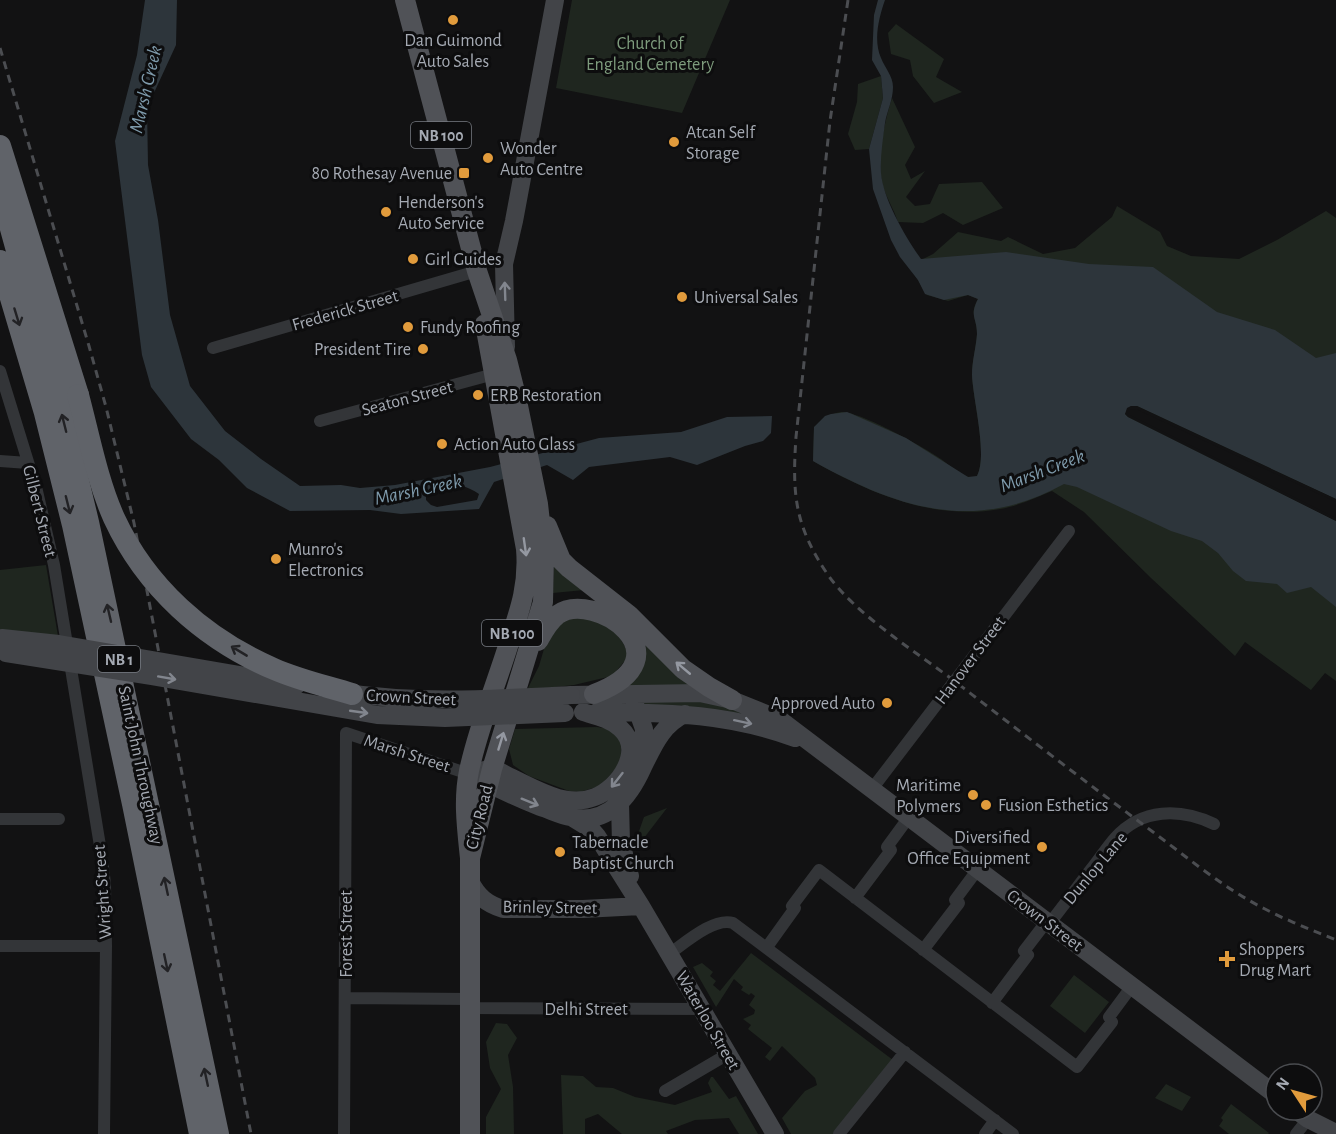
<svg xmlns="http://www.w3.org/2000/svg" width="1336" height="1134" viewBox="0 0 1336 1134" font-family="'Alegreya Sans',sans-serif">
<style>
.green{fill:#1f261f}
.water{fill:#2d353b;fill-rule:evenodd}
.pier{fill:#121213}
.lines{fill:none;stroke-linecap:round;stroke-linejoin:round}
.street{stroke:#333538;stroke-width:12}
.secondary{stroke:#424448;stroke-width:18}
.primary{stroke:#505257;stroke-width:20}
.highway{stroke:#606369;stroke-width:22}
.rail{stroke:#4b4d51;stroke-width:3;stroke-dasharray:8 6;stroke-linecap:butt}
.secondary-bridge{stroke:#424448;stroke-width:18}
.highway-bridge{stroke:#606369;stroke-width:22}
.oneway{stroke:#82868e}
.oneway2{stroke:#222225}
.oneway3{stroke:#9498a1}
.poi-dot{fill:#e19b3c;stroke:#0d0d0e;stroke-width:2}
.labels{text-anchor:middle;stroke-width:6;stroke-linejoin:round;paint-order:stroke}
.shield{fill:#0d0d0e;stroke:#777b82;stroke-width:1.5}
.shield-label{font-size:16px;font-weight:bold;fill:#a5aab3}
.poi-label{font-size:18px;fill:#a5aab3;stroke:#0d0d0e;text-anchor:start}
.park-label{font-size:18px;fill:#7e9c7d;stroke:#0d0d0e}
.street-label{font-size:18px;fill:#a5aab3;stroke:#0d0d0e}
.water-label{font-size:20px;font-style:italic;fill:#7e9aab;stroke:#0d0d0e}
</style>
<rect width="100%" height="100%" fill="#121213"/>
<path class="green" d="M572 0H730L682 113 556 88Z
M896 24 944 59 936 77 962 92 934 103 913 76 910 60 891 54 888 33Z
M881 76 883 98 869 149 855 150 848 134 857 102 858 84Z
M892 98 915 147 905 165 911 179 925 171 906 197 915 206 930 204 939 184 982 182 1003 208 963 225 943 213 923 223 898 222C894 210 887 198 883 187 876 159 884 124 892 98Z
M1117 206 1160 232 1167 246 1191 256 1239 259 1277 240 1326 211 1336 218V499L1131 406 1125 414 1336 521V681L1325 673 1311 690 1245 642 1235 656 1151 578 1084 512 1052 491C1035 498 1018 506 1000 509 934 521 869 493 813 461L814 427C824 420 827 414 841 412 857 410 926 448 941 459 951 466 959 475 972 478L977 476C988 454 973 401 972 375 972 361 976 348 977 334 977 318 969 315 978 299L968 295 948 301 927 295 913 272 921 260 933 254 958 232 1001 241 1008 237 1043 254 1075 248 1112 217Z
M554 564 584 590 553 593Z
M46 565 58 636 0 631V570Z
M580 616C606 624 619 629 629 656L612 676 574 685 527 690 539 666 546 642 563 621Z
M640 639 694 685 629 686 628 684 638 674Z
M641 700 710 702 755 716 647 706Z
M597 727 609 729 621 741V763L600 786 580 792 569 791 529 776 513 765 509 749 515 729Z
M667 808 644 838 638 834 644 817Z
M751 953 893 1060 835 1134H791L782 1118 805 1091 817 1085 815 1078 782 1046 770 1061 765 1057 772 1048 748 1029 751 1025 743 1019 754 1014 755 1010 749 1005 755 996 751 993 749 995 741 990 743 987 734 979 716 1007 693 967 702 963 713 972 710 976 716 981 713 985 720 991Z
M1074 975 1109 1002 1085 1033 1050 1006Z
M496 1023 507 1024 517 1038 508 1055 513 1087 514 1134H486V1117L501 1089 490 1068 486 1042Z
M561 1075 583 1076 596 1087 613 1088 635 1097 675 1105 712 1092 708 1083 711 1077H713L729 1099 736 1096 758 1134H739L729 1118 695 1120 666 1131 668 1134H622L598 1114 585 1119V1134H563Z
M1166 1084 1191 1097 1182 1111 1155 1098Z
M1231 1104 1269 1133 1268 1134H1229L1219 1126 1223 1120 1221 1118Z"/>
<path class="water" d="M145 0H177L176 45 147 108 148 165 158 220 170 315 190 386 225 431 261 459 300 486 341 485 360 488 395 485 490 467 599 438 681 432 727 417 772 416 771 433 763 441 745 446 697 465 670 457 589 467 573 480 547 465 494 482 479 509 401 514 370 510 290 511 247 488 219 460 191 439 151 387 142 355 115 141 137 55ZM441 483C454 483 468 486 479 494L477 500 437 507 431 505 426 500V495Z
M878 0H885C879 17 873 40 881 58 885 68 893 76 893 87 893 100 887 111 885 123 883 139 880 157 881 173 883 199 906 238 921 259L1006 252 1089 264 1153 267 1217 312 1275 330 1316 358 1336 353V499L1137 406H1131L1125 414 1128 417 1336 521V607L1311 587 1287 593 1277 584 1246 581 1233 571 1218 553 1202 541 1171 531 1077 487 1064 484C974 534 897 508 813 461L814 427 825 416 831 414 847 412 852 414 906 438 968 477 977 476C988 455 973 400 972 375 972 361 976 348 977 334 977 317 969 317 978 299L968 295 944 300 925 294 918 280 900 257 891 240 873 189 869 149 883 98 881 76 872 60 874 15Z"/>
<path class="pier" d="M1131 406H1137L1336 499V502L1136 409 1130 410V415L1336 518V521L1128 417 1125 414 1127 408Z"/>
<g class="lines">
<path class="street" d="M213 348 477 271
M0 371 37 491 54 565 102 858 105 884 106 946 104 1134
M320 421 494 374
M0 461 28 463
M872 789 1069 531
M0 819H59
M855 898 891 850 887 847 909 817
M793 907 792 906 819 870 1077 1067 1112 1022 1109 1017 1132 986
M1049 924C1064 905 1078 886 1092 868 1100 858 1107 847 1115 838 1142 808 1180 808 1214 824
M0 946H106
M767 947 795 908
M923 950 959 903 955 900 978 869
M669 954C685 943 714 917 733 923L1013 1134
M346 998 469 999
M992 1003 1028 955 1024 951 1047 921
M470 1008 702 1009
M665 1091 728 1054
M344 1134 346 733 469 774
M839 1134 905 1052
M985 1134 995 1120
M1296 1134 1308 1119"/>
<path class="secondary" d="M506 347 504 264 514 221 555 0
M571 695 700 693 732 700 779 719 1276 1095
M635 704 644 729 642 762
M597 712C669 713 726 713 795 738
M478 772C482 771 488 768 492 769 497 769 504 774 508 776 535 788 565 809 595 797 619 788 645 750 620 728 610 719 596 716 583 712
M469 774C492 786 515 797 540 807 550 810 560 815 570 817 608 826 630 796 643 767 654 745 662 725 685 714
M620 803 621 843 630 876
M573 818 591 829 597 836 641 906 775 1134
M470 881C478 897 487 904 503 909H583L641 906
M1296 1110 1308 1119 1336 1133"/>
<path class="primary" d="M405 0 477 271 507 360 516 396 538 504 544 558 543 602 492 769 470 858
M547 526 561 560 569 568 629 615 683 669 709 687 732 700
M538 641C543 632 548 622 557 615 594 588 692 657 594 694
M470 1134V858C467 829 463 800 469 771 478 728 496 685 509 643 520 610 529 585 526 549L485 324"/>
<path class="highway" d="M0 146 78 395
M0 189 60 406 88 522 218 1134
M0 261 45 413 73 525 133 804 200 1134"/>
<path class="rail" d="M848 0 830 121 796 437C792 496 795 526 828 575 856 615 918 653 957 683 1022 733 1087 783 1153 832 1188 858 1225 889 1265 909 1288 921 1312 930 1336 940
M0 48 89 346 106 407 134 523 251 1134"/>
<path class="secondary-bridge" d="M2 638 59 644 297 685
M6 653 152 676 377 715 445 718 565 713
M339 692C417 704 493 699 571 695"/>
<path class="highway-bridge" d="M78 395C89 436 97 480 114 518 146 587 204 639 274 669 299 680 326 686 352 694"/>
</g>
<defs><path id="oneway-shaft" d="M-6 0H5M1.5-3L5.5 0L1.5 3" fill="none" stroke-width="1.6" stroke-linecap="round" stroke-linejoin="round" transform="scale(1.5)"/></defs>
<g class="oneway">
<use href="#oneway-shaft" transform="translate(505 291) rotate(-92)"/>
<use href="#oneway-shaft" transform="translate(167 678) rotate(10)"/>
<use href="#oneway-shaft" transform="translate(359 712) rotate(8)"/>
<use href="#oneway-shaft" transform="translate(743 722) rotate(12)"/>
<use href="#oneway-shaft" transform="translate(617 780) rotate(128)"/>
<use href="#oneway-shaft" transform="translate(530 802) rotate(22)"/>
</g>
<g class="oneway2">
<use href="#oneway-shaft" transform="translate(17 317) rotate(73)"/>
<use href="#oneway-shaft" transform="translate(64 423) rotate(-104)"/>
<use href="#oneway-shaft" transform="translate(68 505) rotate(76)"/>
<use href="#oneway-shaft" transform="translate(109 613) rotate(-103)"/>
<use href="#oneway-shaft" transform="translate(239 651) rotate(-149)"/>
<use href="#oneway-shaft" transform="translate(166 886) rotate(-102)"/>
<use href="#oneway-shaft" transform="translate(166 963) rotate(78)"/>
<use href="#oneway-shaft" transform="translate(206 1077) rotate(-102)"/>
</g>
<g class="oneway3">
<use href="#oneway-shaft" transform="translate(525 547) rotate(82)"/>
<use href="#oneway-shaft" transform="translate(683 668) rotate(-140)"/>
<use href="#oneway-shaft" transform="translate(501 741) rotate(-73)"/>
</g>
<g class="poi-dot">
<circle cx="453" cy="20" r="6"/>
<circle cx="674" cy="142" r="6"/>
<circle cx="488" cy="158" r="6"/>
<rect x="458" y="167" width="12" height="12" rx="3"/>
<circle cx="386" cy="212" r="6"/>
<circle cx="413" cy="259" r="6"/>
<circle cx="682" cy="297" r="6"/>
<circle cx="408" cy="327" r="6"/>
<circle cx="423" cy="349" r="6"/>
<circle cx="478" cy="395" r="6"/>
<circle cx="442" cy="444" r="6"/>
<circle cx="276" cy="559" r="6"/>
<circle cx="887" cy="703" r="6"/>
<circle cx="973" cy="795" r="6"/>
<circle cx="986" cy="805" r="6"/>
<circle cx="1042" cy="847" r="6"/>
<circle cx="560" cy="852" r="6"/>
<path d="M1224 950h6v6h6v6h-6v6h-6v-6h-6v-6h6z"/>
</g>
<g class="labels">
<g class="shield">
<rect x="411" y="122" width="60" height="26" rx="4.5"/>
<rect x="482" y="620" width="60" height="26" rx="4.5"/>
<rect x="98" y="646" width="42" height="26" rx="4.5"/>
</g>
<g class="shield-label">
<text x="441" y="141">NB 100</text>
<text x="512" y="639">NB 100</text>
<text x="119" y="665">NB 1</text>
</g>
<g class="poi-label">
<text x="453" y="46" text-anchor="middle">Dan Guimond<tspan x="453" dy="21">Auto Sales</tspan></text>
<text x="686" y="138">Atcan Self<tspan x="686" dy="21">Storage</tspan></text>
<text x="500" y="154">Wonder<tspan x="500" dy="21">Auto Centre</tspan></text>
<text x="452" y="179" text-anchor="end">80 Rothesay Avenue</text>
<text x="398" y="208">Henderson's<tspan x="398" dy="21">Auto Service</tspan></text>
<text x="425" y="265">Girl Guides</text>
<text x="694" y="303">Universal Sales</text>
<text x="420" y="333">Fundy Roofing</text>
<text x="411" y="355" text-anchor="end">President Tire</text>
<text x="490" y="401">ERB Restoration</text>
<text x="454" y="450">Action Auto Glass</text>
<text x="288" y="555">Munro's<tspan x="288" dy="21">Electronics</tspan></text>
<text x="875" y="709" text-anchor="end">Approved Auto</text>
<text x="961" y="791" text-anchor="end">Maritime<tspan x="961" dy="21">Polymers</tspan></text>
<text x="998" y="811">Fusion Esthetics</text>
<text x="1030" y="843" text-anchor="end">Diversified<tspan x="1030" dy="21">Office Equipment</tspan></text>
<text x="572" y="848">Tabernacle<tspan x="572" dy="21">Baptist Church</tspan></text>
<text x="1239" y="955">Shoppers<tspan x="1239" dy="21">Drug Mart</tspan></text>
</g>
<g class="park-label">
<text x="650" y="49">Church of<tspan x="650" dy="21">England Cemetery</tspan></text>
</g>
<g class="street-label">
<text transform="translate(345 310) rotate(-16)" y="6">Frederick Street</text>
<text transform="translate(407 398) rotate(-15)" y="6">Seaton Street</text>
<text transform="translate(40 511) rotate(76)" y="6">Gilbert Street</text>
<text transform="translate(970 660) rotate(-53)" y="6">Hanover Street</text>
<text transform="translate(411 697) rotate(3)" y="6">Crown Street</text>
<text transform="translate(407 753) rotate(18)" y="6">Marsh Street</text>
<text transform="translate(141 765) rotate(78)" y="6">Saint John Throughway</text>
<text transform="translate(479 817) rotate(-76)" y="6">City Road</text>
<text transform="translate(1095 868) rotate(-50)" y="6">Dunlop Lane</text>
<text transform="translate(102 892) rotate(-94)" y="6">Wright Street</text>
<text transform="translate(550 907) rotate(1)" y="6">Brinley Street</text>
<text transform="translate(1045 920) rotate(37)" y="6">Crown Street</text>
<text transform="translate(346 934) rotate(-90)" y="6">Forest Street</text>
<text x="586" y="1015">Delhi Street</text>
<text transform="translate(708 1020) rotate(60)" y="6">Waterloo Street</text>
</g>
<g class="water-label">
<text transform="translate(145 89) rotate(-77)" y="7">Marsh Creek</text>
<text transform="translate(1042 470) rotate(-21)" y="7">Marsh Creek</text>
<text transform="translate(418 489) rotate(-12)" y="7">Marsh Creek</text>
</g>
</g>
<g transform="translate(1294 1092) rotate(306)"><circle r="28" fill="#0d0d0e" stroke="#4a4c50" stroke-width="1.5"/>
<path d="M0-4.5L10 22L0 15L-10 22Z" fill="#e19b3c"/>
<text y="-9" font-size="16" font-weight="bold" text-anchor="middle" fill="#a5aab3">N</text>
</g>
</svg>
